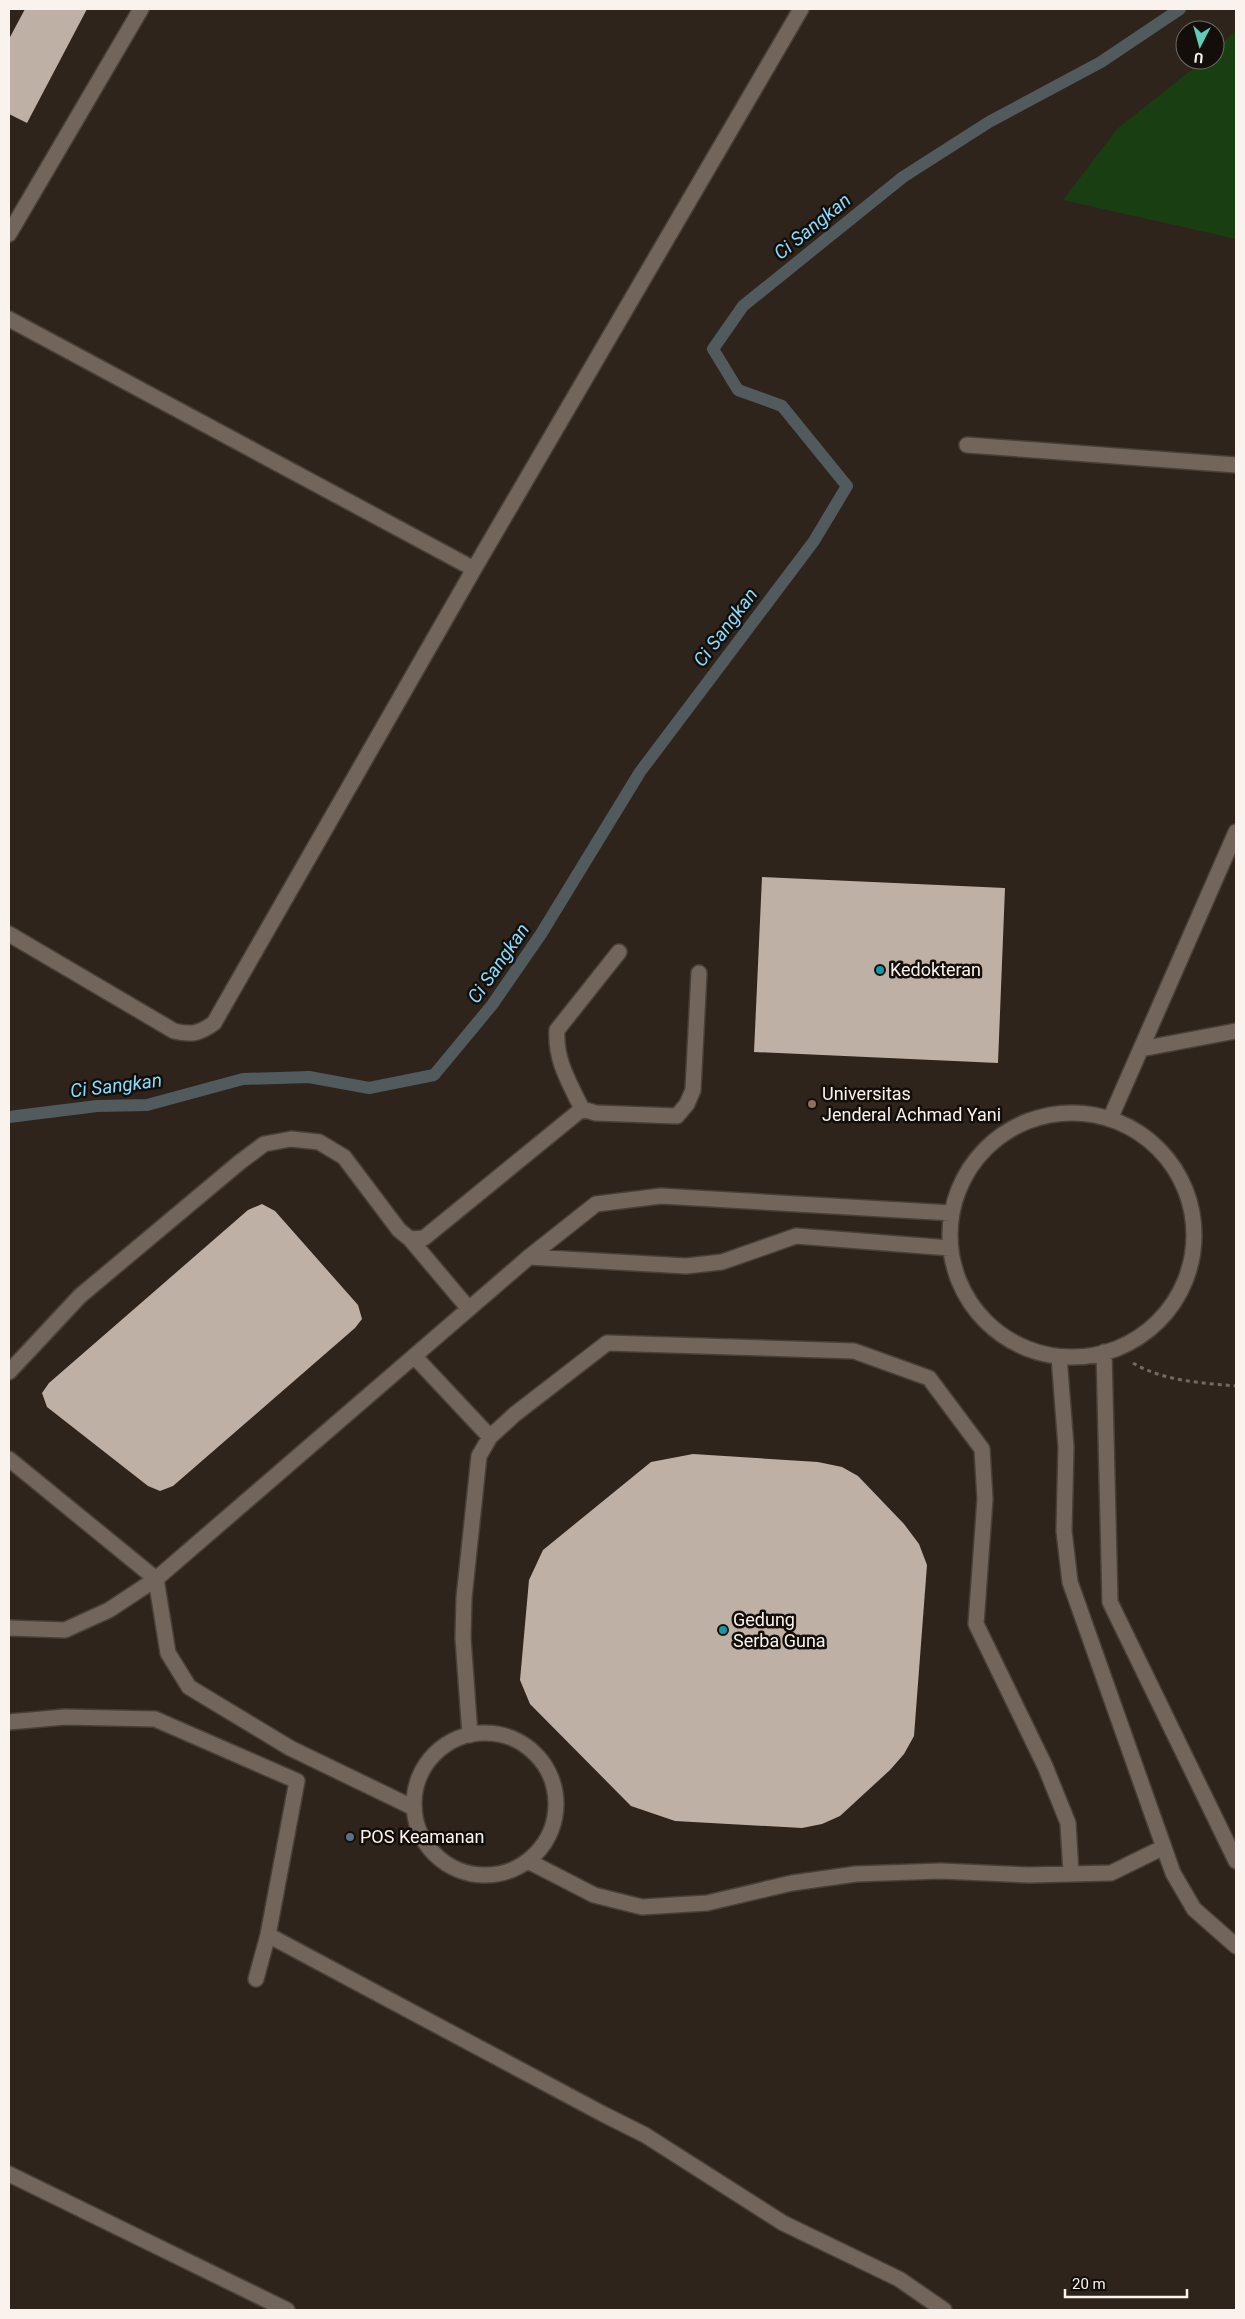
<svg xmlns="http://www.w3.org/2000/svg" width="1245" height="2319" viewBox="0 0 1245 2319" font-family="Roboto,sans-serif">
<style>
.green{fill:#193e12}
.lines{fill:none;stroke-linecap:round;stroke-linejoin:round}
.stream{stroke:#515a5d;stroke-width:12}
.building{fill:#bfb0a5}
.lane-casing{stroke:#484038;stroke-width:18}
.street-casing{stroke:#484038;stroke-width:18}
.path{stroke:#726961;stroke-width:3;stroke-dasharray:4 4;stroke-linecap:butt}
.lane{stroke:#72655b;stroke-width:15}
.street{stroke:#72655b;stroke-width:15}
.culture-dot{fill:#0f9aa8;stroke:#130e0a;stroke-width:2}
.education-dot{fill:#8d6e63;stroke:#130e0a;stroke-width:2}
.service-dot{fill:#5c6f8a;stroke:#130e0a;stroke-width:2}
.labels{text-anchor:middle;stroke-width:5;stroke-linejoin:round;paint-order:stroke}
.poi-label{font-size:18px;fill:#faf3ed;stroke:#130e0a;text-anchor:start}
.water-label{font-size:19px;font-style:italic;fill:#88dbfc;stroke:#130e0a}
</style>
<rect width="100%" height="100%" fill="#2e241b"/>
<path class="green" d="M1236 30V239L1063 200 1118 128 1204 60H1215V50Z"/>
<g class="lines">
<path class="stream" d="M9 1117 97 1106 147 1105 243 1079 309 1077 369 1088 434 1075 492 1005 541 934 640 772 814 541 847 486 782 406 738 390 713 349 743 306 903 177 989 122 1101 62 1180 9"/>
</g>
<path class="building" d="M25 9H87L27 123 9 114V39Z
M762 877 1005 888 998 1063 754 1052Z
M262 1204 275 1211 358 1305 362 1319 355 1328 173 1486 160 1491 148 1486 47 1407 42 1393 49 1383 248 1210Z
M693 1454 818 1462 842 1467 858 1476 904 1524 919 1544 927 1565 914 1736 904 1754 890 1770 840 1816 822 1824 802 1828 675 1821 631 1806 530 1704 520 1680 529 1580 543 1550 651 1462Z"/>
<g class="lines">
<defs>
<path id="lane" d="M967 445 1236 465
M1141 1049 1236 1031
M582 1109 596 1113 677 1116 687 1104 693 1090 699 973
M950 1235a122 122 0 1 1 244 0a122 122 0 1 1-244 0Z
M1110 1119 1236 832
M410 1239 469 1309
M529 1257 686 1266 722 1262 796 1236 950 1248
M1104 1352 1110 1602 1236 1861
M414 1356 490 1437
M1059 1357 1066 1447 1064 1531 1070 1582 1173 1873 1194 1909 1236 1946
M9 1372 80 1296 240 1162 264 1144 291 1139 319 1142 344 1157 399 1230 410 1239 424 1238 582 1109C569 1082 555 1060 557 1030L619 952
M9 1459 156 1579
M9 1628 65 1630 109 1610 156 1579 529 1257 596 1204 661 1196 952 1213
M414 1804a71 71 0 1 1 142 0a71 71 0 1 1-142 0Z
M470 1735 463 1638 464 1598 479 1456 490 1437 515 1414 607 1343 854 1351 929 1378 982 1449 985 1499 976 1624 1045 1766 1068 1823 1071 1873
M528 1861 594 1895 642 1907 707 1903 792 1883 856 1874 941 1871 1029 1875 1111 1873 1162 1848"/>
<path id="street" d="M9 234 141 9
M9 319 474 569 801 9
M9 934 174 1031C191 1035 199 1034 214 1023L474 569
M156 1579 168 1653 189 1687 290 1748 414 1808
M9 1722 65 1717 155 1719 297 1781 268 1935 256 1979
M268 1935 603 2114 645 2135 783 2223 899 2279 944 2310
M9 2174 287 2310"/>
</defs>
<use href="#lane" class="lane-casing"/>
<use href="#street" class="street-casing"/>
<path class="path" d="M1133 1363C1163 1381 1202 1383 1236 1386"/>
<use href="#lane" class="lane"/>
<use href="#street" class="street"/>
</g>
<g class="culture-dot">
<circle cx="880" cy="970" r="5"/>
<circle cx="723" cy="1630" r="5"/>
</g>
<circle class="education-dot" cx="812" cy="1104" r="5"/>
<circle class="service-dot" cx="350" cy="1837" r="5"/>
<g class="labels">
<g class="poi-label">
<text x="890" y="976">Kedokteran</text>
<text x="822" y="1100">Universitas<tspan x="822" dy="21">Jenderal Achmad Yani</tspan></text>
<text x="733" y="1626">Gedung<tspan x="733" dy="21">Serba Guna</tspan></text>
<text x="360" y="1843">POS Keamanan</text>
</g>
<g class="water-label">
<text transform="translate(812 226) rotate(-39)" y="7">Ci Sangkan</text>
<text transform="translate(725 627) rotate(-53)" y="7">Ci Sangkan</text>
<text transform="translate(498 963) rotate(-55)" y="7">Ci Sangkan</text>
<text transform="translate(116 1085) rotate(-7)" y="7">Ci Sangkan</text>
</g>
</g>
<rect width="1245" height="2319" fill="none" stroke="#faf3ed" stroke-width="20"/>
<g transform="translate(1200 45) rotate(186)"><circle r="24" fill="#130e0a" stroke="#6f6a65"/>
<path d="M0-4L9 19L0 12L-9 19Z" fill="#5eceb8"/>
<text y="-8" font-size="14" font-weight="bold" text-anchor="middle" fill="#faf3ed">U</text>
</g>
<path d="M1065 2289v8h122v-8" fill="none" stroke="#faf3ed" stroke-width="2.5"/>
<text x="1072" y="2289" font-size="15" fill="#faf3ed" stroke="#130e0a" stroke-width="4" paint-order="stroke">20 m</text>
</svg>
